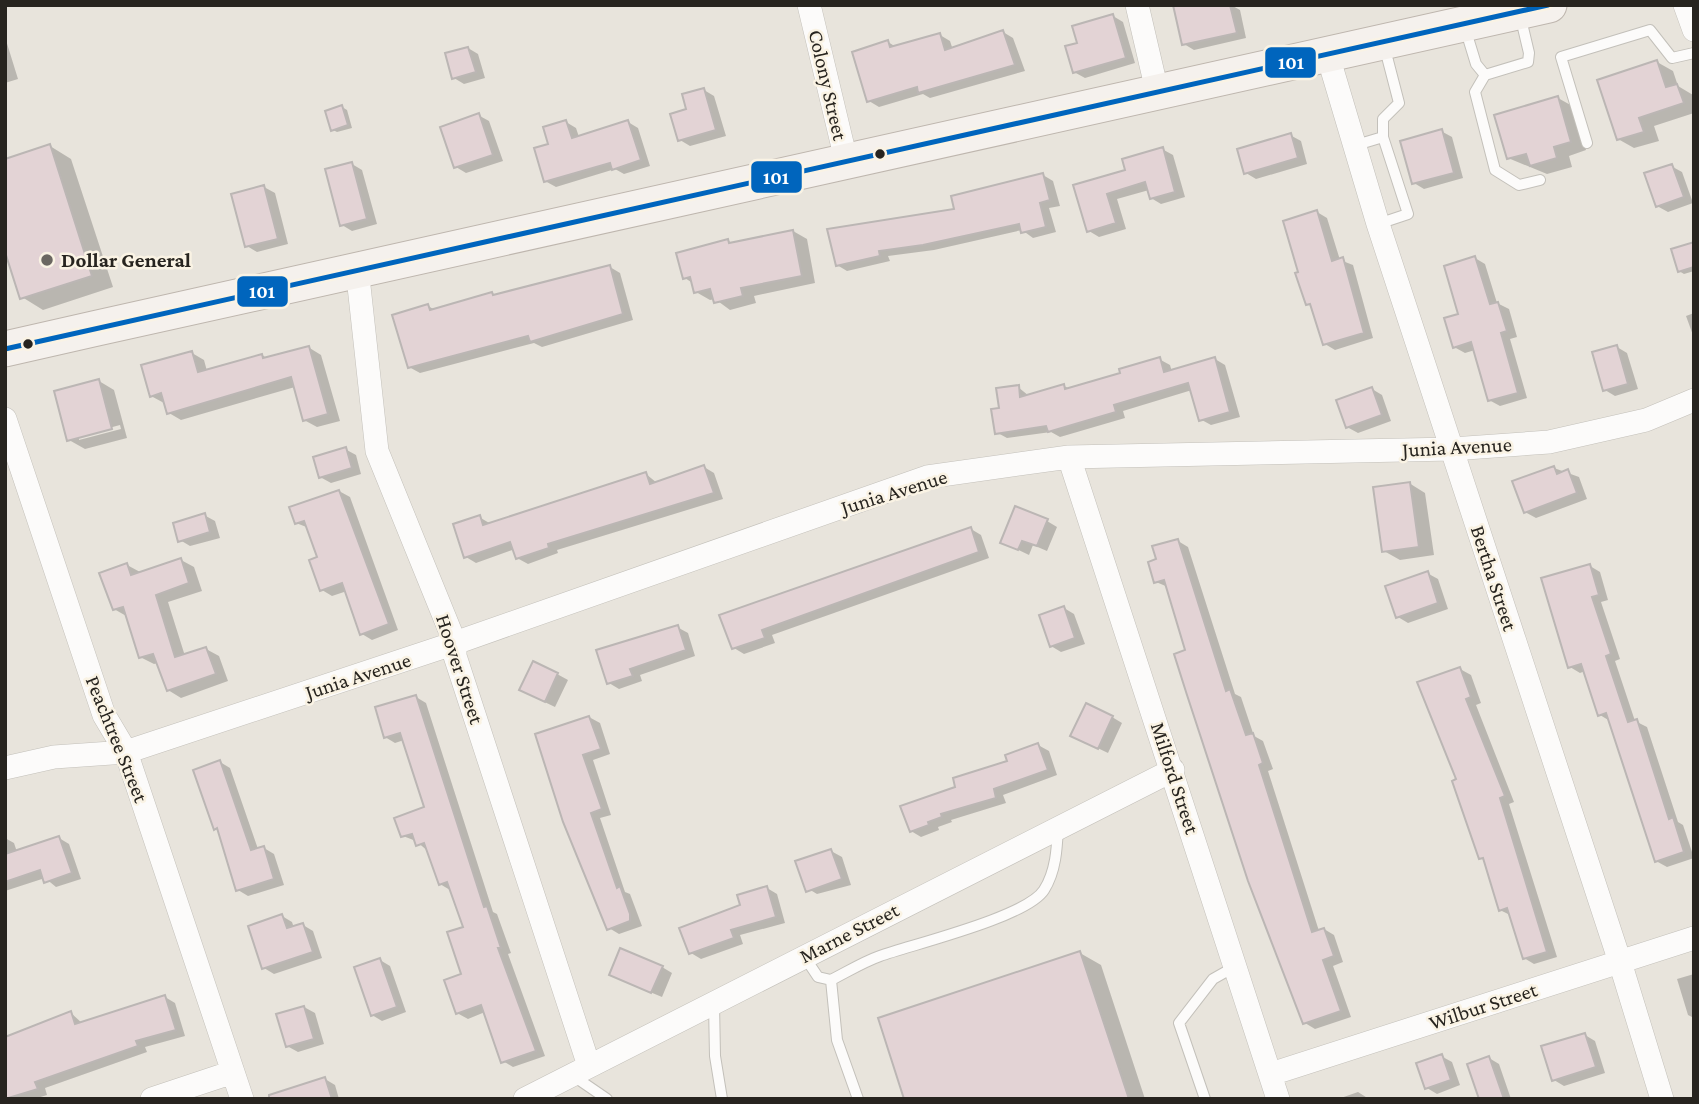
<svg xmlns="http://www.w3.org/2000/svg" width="1699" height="1104" viewBox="0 0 1699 1104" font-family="'Crimson Pro',serif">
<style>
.shadow{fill:#0003;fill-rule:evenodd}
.building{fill:#e3d3d5;stroke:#bbb6b4;stroke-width:2}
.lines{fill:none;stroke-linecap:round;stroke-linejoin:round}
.lane-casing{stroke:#c3c0ba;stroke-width:12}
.street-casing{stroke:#c3c0ba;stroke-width:24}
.primary-casing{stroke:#beb6ae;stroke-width:37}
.lane{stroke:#fcfbfa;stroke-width:10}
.street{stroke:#fcfbfa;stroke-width:23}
.primary{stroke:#f5f1ed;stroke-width:35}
.bus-1-casing{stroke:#faf3e4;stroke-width:10}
.bus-1{stroke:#0065bd;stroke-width:5}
.bus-dot{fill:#27241f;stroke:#faf3e4;stroke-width:2.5}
.poi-dot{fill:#6b6761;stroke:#faf3e4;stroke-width:2.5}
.labels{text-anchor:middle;stroke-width:5;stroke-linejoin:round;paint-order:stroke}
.street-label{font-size:21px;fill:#27241f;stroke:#faf3e4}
.poi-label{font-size:21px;font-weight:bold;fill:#27241f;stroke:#faf3e4;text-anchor:start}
.line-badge{stroke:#faf3e4;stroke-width:2.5}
.badge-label{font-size:19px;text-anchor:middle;font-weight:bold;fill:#fff}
</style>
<rect width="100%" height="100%" fill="#e8e4dc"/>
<path class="shadow" d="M1175 5H1231L1240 10 1246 38 1194 50 1184 44Z
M1113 16 1123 22 1135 63 1085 78 1074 72 1079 44Z
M1003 32 1013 38 1025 71 930 98 923 94 879 107 869 101 888 42 896 47 940 35 950 41 953 50Z
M5 37 18 79 5 83Z
M468 48 478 54 485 78 464 84 454 78Z
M1657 62 1673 71 1678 86 1693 95 1694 113 1654 126 1659 141 1634 148 1618 139Z
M704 90 714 96 726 136 690 146 680 140 689 110Z
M1558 98 1574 107 1586 150 1569 156 1572 167 1547 174 1508 158Z
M342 107 347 110 352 128 337 132 333 130Z
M478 115 489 121 503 161 466 173 456 167Z
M566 122 576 128 579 137 628 122 638 128 650 166 624 174 615 169 556 187 545 181 550 145Z
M1441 131 1452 137 1463 178 1424 189 1414 183Z
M1290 135 1301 141 1307 164 1256 179 1246 173Z
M50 146 71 159 113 287 43 310 22 297Z
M1162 149 1173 155 1185 197 1161 204 1151 198 1149 190 1117 199 1126 229 1099 237 1089 231 1076 186 1127 171Z
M352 164 362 170 377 224 352 231 342 225Z
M1671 166 1682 172 1693 203 1668 212 1657 206Z
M1043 175 1053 181 1060 206 1049 208 1056 232 1033 238 1022 230 934 250 888 256 890 261 847 271 837 265Z
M264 187 275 193 288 244 257 252 247 246Z
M1317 212 1327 218 1340 260 1353 265 1373 338 1335 350 1325 344 1313 307 1308 304Z
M793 231 807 239 815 283 754 296 756 303 730 310 715 299 710 300 696 292 694 284 685 278 728 241 734 244Z
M1694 244V271L1684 274 1679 271Z
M1475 258 1485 264 1497 303 1509 309 1517 337 1510 339 1527 398 1500 406 1489 400 1475 350 1465 353 1454 347Z
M610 267 620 273 633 320 542 347 534 343 420 373 409 367 428 306 435 310Z
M1694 313V338L1686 316Z
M308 347 321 355 340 421 317 427 304 420 295 387 181 420 169 413 164 403 151 396 192 353 204 360 207 371 262 355 268 359Z
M1617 347 1627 353 1638 389 1615 396 1605 390Z
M1159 359 1170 365 1172 372 1215 359 1225 365 1240 417 1211 425 1200 419 1192 390 1123 411 1125 418 1060 437 1051 432 1007 438 996 432 1001 410 1018 387 1029 396 1064 386 1070 389 1122 374Z
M99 381 114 390 127 438 85 449 69 440ZM120 425 121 429 79 440V436Z
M1372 389 1382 395 1391 421 1358 433 1347 427Z
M345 449 356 455 361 474 331 483 320 477Z
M704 467 714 473 723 499 557 550 558 553 528 564 517 558 515 549 476 563 466 557 479 517 491 524 646 474 657 483Z
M1554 468 1579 477 1587 499 1536 518 1525 512Z
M1409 483 1425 493 1434 555 1400 560 1384 551Z
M339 491 350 497 398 630 372 640 362 634 347 591 332 596 322 590 319 558 309 528 296 523Z
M204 515 215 521 220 538 190 546 180 540Z
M1047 521 1057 527 1047 551 1033 545 1029 555 1002 542Z
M971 529 981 535 989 558 772 635 775 643 744 654 734 648 722 616Z
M1178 541 1188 547 1235 694 1241 697 1254 736 1263 741 1273 769 1268 771 1319 931 1324 929 1334 935 1343 962 1333 966 1351 1017 1315 1029 1305 1023 1168 587 1156 582 1158 560Z
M181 560 194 567 202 591 168 602 185 656 206 649 219 656 228 681 181 698 168 690 158 663 154 664 140 657 128 617 114 609 127 565 142 573Z
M1590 566 1600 572 1608 600 1601 602 1620 659 1615 661 1635 721 1647 727 1678 822 1683 825 1694 858 1667 867 1656 861 1610 721 1600 715 1585 671 1580 673 1570 667Z
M1427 573 1438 579 1448 609 1408 623 1398 617Z
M1064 608 1074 614 1085 644 1061 652 1051 646Z
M677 627 688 633 695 656 640 675 642 681 619 689 609 683Z
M1460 669 1471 675 1481 703 1476 705 1514 802 1509 804 1557 957 1534 964 1524 958 1512 916 1500 910 1485 861 1481 858 1459 780Z
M557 674 568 680 555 707 532 696Z
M416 697 426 703 493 912 497 914 511 953 508 954 545 1056 513 1067 503 1061 485 1012 468 1019 457 1013 464 975 465 928 450 890 440 884 429 852 416 841 403 836 427 808 404 740 395 743 385 737Z
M589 717 600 723 610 754 593 760 611 815 600 818 625 892 630 894 642 926 619 934 609 928 565 821Z
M1112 717 1122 723 1108 753 1083 741Z
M1038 745 1049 751 1057 775 1003 795 1006 803 951 820 952 822 938 827 939 830 921 837 911 831 957 788Z
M220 762 230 768 258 849 264 848 274 854 284 885 248 896 238 890 219 831 215 828Z
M5 838 14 843 17 852 59 838 69 844 81 879 56 887 45 878 5 891Z
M831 851 842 857 851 885 817 894 807 888Z
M767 888 777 894 785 923 740 935 743 944 701 959 691 953Z
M282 916 292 922 294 928 303 925 313 931 322 958 274 974 264 968Z
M1080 953 1101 965 1145 1099H906Z
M380 960 390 966 406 1012 382 1021 372 1015Z
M662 967 672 973 662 997 621 980Z
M1694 974V1018L1688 1015 1677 979Z
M165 997 175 1003 185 1036 145 1047 147 1052 45 1088 47 1095 34 1099H5L71 1013 83 1024Z
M304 1007 315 1013 324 1044 298 1052 287 1046Z
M1585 1035 1595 1041 1605 1073 1564 1086 1554 1080Z
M1441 1056 1452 1062 1460 1085 1437 1094 1427 1088Z
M1489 1058 1499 1064 1511 1099H1481Z
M325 1079 335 1085 339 1099H281Z
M1358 1092 1369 1099H1338Z"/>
<path class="building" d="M1173 5H1230L1237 33 1182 45Z
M1113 14 1126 58 1073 73 1065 46 1077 43 1072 26Z
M1003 30 1015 65 918 93 917 87 867 102 852 52 888 40 890 47 940 33 945 50Z
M468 47 476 72 452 79 445 53Z
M1657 60 1666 87 1677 84 1684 103 1639 118 1644 132 1617 140 1597 80Z
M704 88 716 130 678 141 670 114 686 109 682 94Z
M1558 96 1571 142 1554 147 1557 158 1530 166 1526 154 1507 159 1494 115Z
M342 105 348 125 331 131 325 111Z
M479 113 493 155 454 168 440 127Z
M566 120 572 138 628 120 641 160 612 170 610 163 544 182 534 148 548 144 543 127Z
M1442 129 1454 173 1412 184 1400 141Z
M1291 133 1298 158 1244 174 1237 149Z
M50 144 92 276 20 299 5 252V159Z
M1163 147 1175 192 1150 199 1145 182 1107 194 1116 223 1087 232 1073 185 1125 170 1122 159Z
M352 162 367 219 340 226 325 169Z
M1672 164 1684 197 1656 207 1644 173Z
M1043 173 1050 200 1040 203 1046 227 1021 233 1019 224 923 245 879 251 880 256 836 266 827 229 954 209 951 196Z
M264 185 278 239 245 247 231 194Z
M1317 210 1332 261 1343 257 1364 333 1323 345 1310 304 1306 305 1295 273 1298 272 1283 221Z
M793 230 802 276 741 288 743 296 714 303 710 289 694 293 690 277 683 279 676 253 728 239 729 243Z
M1694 242V267L1678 272 1671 249Z
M1475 256 1490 304 1498 302 1507 331 1501 333 1518 393 1488 401 1471 342 1453 348 1444 318 1458 314 1444 266Z
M610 265 623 314 530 342 528 336 408 368 392 315 428 304 430 310 492 292 493 295Z
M1617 345 1628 384 1603 391 1592 352Z
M309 346 328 414 303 421 291 377 167 414 161 393 150 397 141 365 192 351 198 372 262 354 263 358Z
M1160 357 1164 372 1215 357 1230 412 1199 421 1188 383 1114 405 1116 412 1048 432 1046 426 995 434 991 409 999 408 996 388 1019 385 1020 397 1064 384 1065 389 1120 373 1119 369Z
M99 379 112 429 67 441 54 391Z
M1372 387 1382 415 1346 428 1336 400Z
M346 447 352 468 319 478 313 457Z
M704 465 714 493 548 544 549 548 516 559 510 542 464 558 453 524 480 515 483 525 646 472 650 484Z
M1554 466 1557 474 1568 469 1577 493 1524 513 1512 481Z
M1410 482 1419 547 1382 552 1373 487Z
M339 490 389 624 360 635 342 583 320 591 309 560 317 557 304 521 295 524 289 507Z
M1015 506 1048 519 1037 546 1022 541 1018 550 1000 543Z
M205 513 210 532 178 542 173 523Z
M971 527 979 552 762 630 765 638 732 649 719 615Z
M1178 539 1226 691 1230 689 1246 735 1253 733 1263 763 1259 765 1312 932 1324 928 1334 956 1323 960 1341 1011 1303 1024 1248 881 1187 695 1174 654 1185 650 1164 580 1154 583 1148 562 1156 559 1152 546Z
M181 558 189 583 156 595 175 657 206 647 216 674 167 691 153 654 139 658 123 607 113 610 99 573 127 563 131 575Z
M1590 564 1599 595 1592 597 1611 654 1606 656 1628 722 1637 719 1669 819 1673 817 1684 852 1655 862 1606 713 1598 716 1581 664 1568 668 1541 578Z
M1428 571 1438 603 1396 618 1385 586Z
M1064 606 1075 638 1050 647 1039 615Z
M678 625 686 650 630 669 633 676 607 684 596 650Z
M533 661 558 673 545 702 519 690Z
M1460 667 1471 697 1466 699 1505 796 1500 798 1547 952 1523 959 1507 908 1499 911 1483 858 1479 859 1452 781 1456 779 1417 682Z
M416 695 484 907 487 906 501 948H498L536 1051 501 1063 481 1005 456 1014 444 980 461 974 447 932 463 927 447 882 439 885 424 843 416 846 412 834 401 837 394 818 424 807 400 733 384 738 375 707Z
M1086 703 1113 716 1098 749 1070 736Z
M589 716 601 749 583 755 602 809 591 813 617 888 620 886 630 914V921L607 930 563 822 535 734Z
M1038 743 1048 770 994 789 996 798 941 814 942 817 928 822 929 825 910 832 900 806 955 787 953 778 1007 761 1005 755Z
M220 760 251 850 264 846 274 879 236 891 217 828 214 830 193 770Z
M59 836 72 873 44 883 40 870 5 882V854Z
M831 849 842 879 806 892 795 861Z
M767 886 776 917 731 930 734 938 689 954 679 928 740 905 737 895Z
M282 914 287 928 303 923 313 952 262 969 248 926Z
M620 948 663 966 651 993 609 975Z
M1080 951 1129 1099H904L878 1018Z
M380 958 397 1007 371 1016 354 967Z
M165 995 176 1030 136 1041 138 1046 35 1082 38 1089 5 1099V1037L71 1011 75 1024Z
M304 1006 314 1039 286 1047 276 1014Z
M1585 1033 1596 1067 1552 1081 1541 1046Z
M1442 1054 1451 1080 1425 1089 1416 1063Z
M1489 1056 1504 1099H1479L1467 1064Z
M325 1077 332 1099H269V1095Z"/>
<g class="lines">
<defs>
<path id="lane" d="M1465 28 1476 64 1485 75 1528 62 1529 53 1520 15
M1485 75 1475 92 1495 170 1519 185 1540 180
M1587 143 1561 57 1650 30 1672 58 1694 53
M1353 146 1383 137
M1378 224 1408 214 1383 137V119L1399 103 1385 49
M804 956 818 977 831 980C847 972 863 962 880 956 914 944 1027 917 1044 890 1056 871 1057 848 1058 827
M831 980 837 1040 858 1099
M714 1004 715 1056 722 1099
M572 1075 607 1099
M1205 1099 1179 1023 1213 979 1236 966"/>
<path id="street" d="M809 5 847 164
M1137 5 1158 95
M1685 5 1694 30
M1328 56 1378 224 1620 962 1662 1099
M357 268 377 451 455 643V656L589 1066
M5 419 104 715 126 752 242 1099
M1069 457 1278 1099
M5 768 54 757 126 752 455 643 927 477 1069 457 1452 449 1549 442 1646 420 1694 400
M1271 1074 1694 938
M152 1099 233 1072
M525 1099 1173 770"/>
<path id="primary" d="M5 349C519 232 1035 124 1549 5"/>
</defs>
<use href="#lane" class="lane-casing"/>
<use href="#street" class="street-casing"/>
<use href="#primary" class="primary-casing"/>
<use href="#lane" class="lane"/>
<use href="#street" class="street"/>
<use href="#primary" class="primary"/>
<defs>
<path id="bus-1" d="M5 349 1548 5"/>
</defs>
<use href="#bus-1" class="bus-1-casing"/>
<use href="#bus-1" class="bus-1"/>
</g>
<g class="bus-dot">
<circle cx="880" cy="154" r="6"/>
<circle cx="28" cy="344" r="6"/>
</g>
<circle class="poi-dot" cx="47" cy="260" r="7"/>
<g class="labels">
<g class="street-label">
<text transform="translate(828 85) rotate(77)" y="7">Colony Street</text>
<text transform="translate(1457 447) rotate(-3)" y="7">Junia Avenue</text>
<text transform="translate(894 492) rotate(-17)" y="7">Junia Avenue</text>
<text transform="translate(1494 578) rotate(72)" y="7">Bertha Street</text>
<text transform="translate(460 669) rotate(72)" y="7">Hoover Street</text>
<text transform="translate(358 676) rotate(-18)" y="7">Junia Avenue</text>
<text transform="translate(117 739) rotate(68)" y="7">Peachtree Street</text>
<text transform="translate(1175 778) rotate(72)" y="7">Milford Street</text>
<text transform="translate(849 933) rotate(-27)" y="7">Marne Street</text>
<text transform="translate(1483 1006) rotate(-18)" y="7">Wilbur Street</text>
</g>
<g class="poi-label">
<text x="61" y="267">Dollar General</text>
</g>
</g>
<g class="line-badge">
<rect x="1264" y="46" width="53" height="33" rx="7" fill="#0065bd"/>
<rect x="750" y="160" width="53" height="34" rx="7" fill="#0065bd"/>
<rect x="236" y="275" width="53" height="33" rx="7" fill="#0065bd"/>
</g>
<g class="badge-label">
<text x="1291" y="69">101</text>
<text x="776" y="184">101</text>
<text x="262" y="298">101</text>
</g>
<rect width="1699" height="1104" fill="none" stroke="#27241f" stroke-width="14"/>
</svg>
